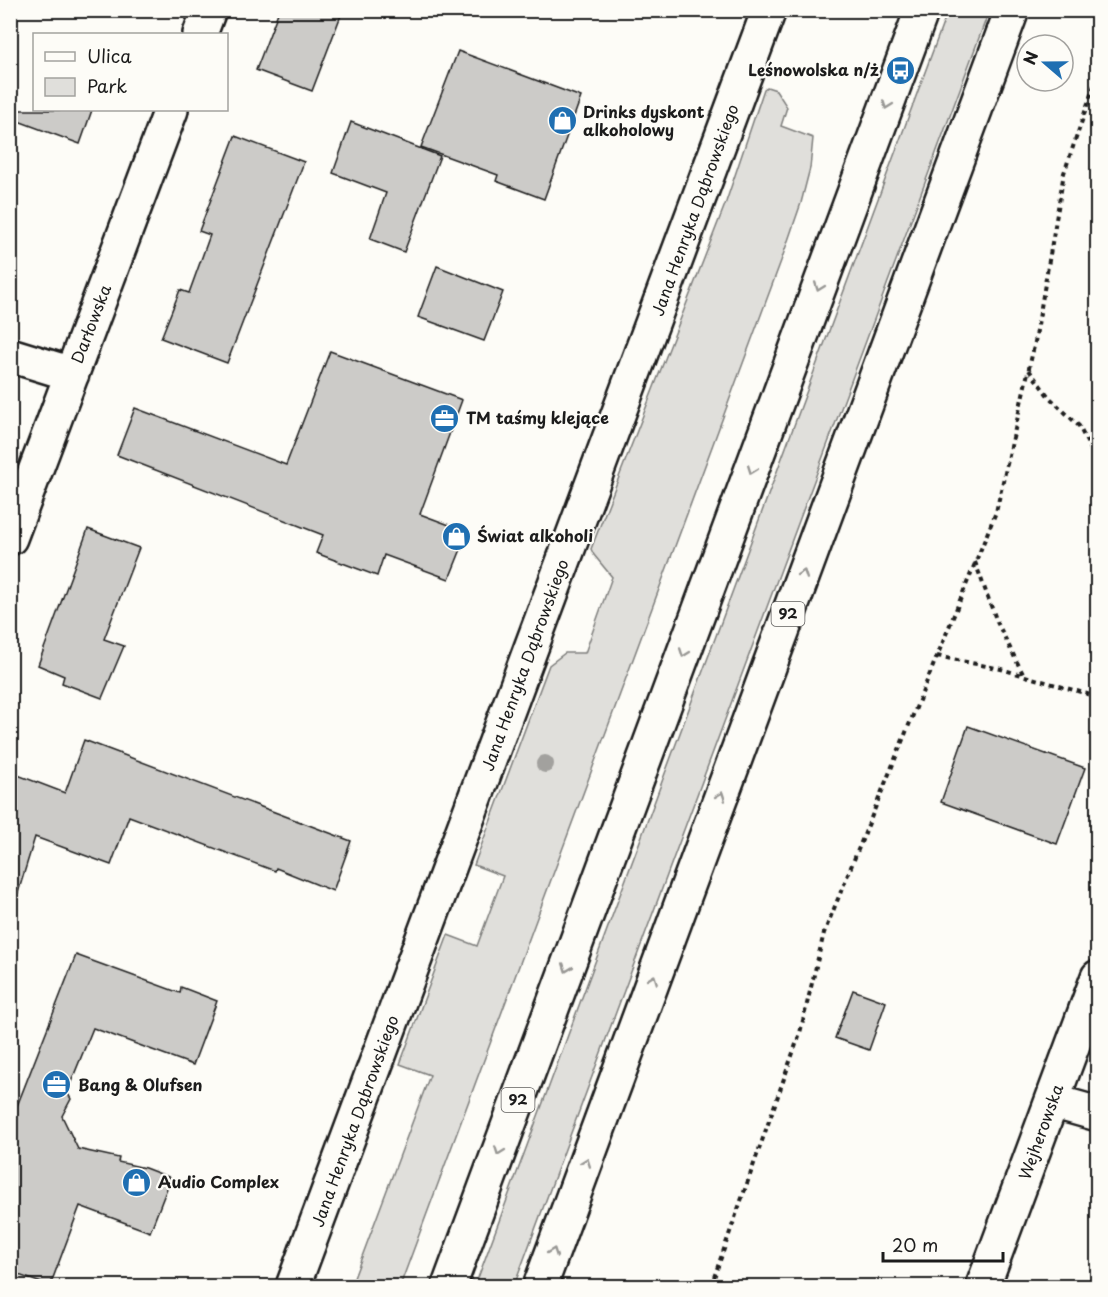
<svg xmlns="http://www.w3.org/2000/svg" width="1108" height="1297" viewBox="0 0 1108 1297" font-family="'Playpen Sans',sans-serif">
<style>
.green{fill:#e0dfdb;stroke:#7e7e7c;stroke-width:1.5}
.building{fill:#cccbc8;stroke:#1c1c1c;stroke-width:1.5}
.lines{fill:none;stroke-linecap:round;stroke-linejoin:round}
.minor-casing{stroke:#1c1c1c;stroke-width:38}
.primary-casing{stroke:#1c1c1c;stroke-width:38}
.path{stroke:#1c1c1c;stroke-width:4;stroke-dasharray:4.5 4.5;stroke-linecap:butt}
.minor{stroke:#fdfcf7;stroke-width:33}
.primary{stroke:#fdfcf7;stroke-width:33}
.tree{fill:#a2a19e}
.oneway{stroke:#989794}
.labels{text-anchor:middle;stroke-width:4.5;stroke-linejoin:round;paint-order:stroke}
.shield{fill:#fdfcf7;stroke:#605f5e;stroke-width:1.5}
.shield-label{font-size:15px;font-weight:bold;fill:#1c1c1c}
.poi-label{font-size:16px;font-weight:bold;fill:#1c1c1c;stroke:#fdfcf7;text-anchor:start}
.street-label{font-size:16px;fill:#1c1c1c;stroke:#fdfcf7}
</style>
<rect width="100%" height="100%" fill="#fdfcf7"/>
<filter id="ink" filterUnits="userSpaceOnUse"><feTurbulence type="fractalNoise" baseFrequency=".0167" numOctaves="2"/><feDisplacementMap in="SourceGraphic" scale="12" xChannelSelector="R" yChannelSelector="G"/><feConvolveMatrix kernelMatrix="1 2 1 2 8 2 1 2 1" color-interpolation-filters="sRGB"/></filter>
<g filter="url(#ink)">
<path class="green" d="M948 10 989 11 514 1286H475Z
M767 87 776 90 787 107 781 126 813 138 810 168 801 203 781 261 400 1286H351L430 1075 400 1064 448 935 477 946 503 876 474 865 549 665 565 653H585L612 577 594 555 591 549 726 202 764 89Z"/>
<path class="building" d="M279 10H343L312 91 256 70Z
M458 51 581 97 544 199 496 181 498 175 421 147Z
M10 110H92L80 144 10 118Z
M351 122 440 156 404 252 370 239 386 193 333 173Z
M235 136 304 162 227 363 161 338 180 290 189 293 210 235 199 231Z
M437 266 503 292 484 341 418 317Z
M330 351 462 400 420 514 468 532 449 579 384 555 377 576 316 553 323 535 117 455 135 408 286 465Z
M88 529 139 548 104 639 124 646 102 698 62 683 64 676 38 665Z
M968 726 1085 768 1057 844 941 802Z
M84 740 351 841 333 891 276 868 275 871 129 816 111 865 35 837 18 893 10 892V772L65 793Z
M76 955 180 993 181 987 217 1001 193 1065 93 1028 67 1092 71 1099 62 1116 78 1149 119 1158 118 1162 145 1168 171 1178 150 1232 80 1206 50 1286 10 1272V1124Z
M853 990 886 1002 869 1050 835 1038Z"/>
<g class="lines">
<defs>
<path id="minor" d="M200 34 209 10
M10 355 72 374
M10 538 171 110
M1052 1101 1098 1114
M293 1286 769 10
M983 1286 1098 977"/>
<path id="primary" d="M449 1286 922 10
M540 1286 1012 10"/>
</defs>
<use href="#minor" class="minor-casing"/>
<use href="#primary" class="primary-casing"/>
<path class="path" d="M1029 370 1049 397 1079 426 1098 465
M975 562 997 622 1023 674
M937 656 1001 669 1098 697
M711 1286 800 1033 824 933 996 512 1035 342 1064 173 1098 74"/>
<use href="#minor" class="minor"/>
<use href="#primary" class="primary"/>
</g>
<circle class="tree" cx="545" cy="764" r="9"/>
<defs><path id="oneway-chevron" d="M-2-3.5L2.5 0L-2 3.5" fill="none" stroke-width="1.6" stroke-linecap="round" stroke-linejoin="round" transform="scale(1.5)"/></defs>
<g class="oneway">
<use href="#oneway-chevron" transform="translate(887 105) rotate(110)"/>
<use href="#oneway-chevron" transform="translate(819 287) rotate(110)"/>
<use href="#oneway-chevron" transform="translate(752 470) rotate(110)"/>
<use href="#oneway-chevron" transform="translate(803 574) rotate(-70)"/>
<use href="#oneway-chevron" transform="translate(684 653) rotate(110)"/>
<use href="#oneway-chevron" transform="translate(721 796) rotate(-70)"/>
<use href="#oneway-chevron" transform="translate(567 968) rotate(110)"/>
<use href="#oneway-chevron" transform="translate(653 979) rotate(-70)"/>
<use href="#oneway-chevron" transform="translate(499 1151) rotate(110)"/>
<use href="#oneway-chevron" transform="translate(586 1162) rotate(-70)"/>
<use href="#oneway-chevron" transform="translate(553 1252) rotate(-70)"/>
</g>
</g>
<defs>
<symbol id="bus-disc" viewBox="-11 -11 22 22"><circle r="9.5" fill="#1f6fb2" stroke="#fdfcf7"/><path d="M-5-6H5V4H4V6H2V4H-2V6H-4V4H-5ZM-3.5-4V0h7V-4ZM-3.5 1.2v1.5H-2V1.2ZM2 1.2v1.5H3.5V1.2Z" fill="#fff"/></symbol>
<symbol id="shop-disc" viewBox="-11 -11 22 22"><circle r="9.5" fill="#1f6fb2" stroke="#fdfcf7"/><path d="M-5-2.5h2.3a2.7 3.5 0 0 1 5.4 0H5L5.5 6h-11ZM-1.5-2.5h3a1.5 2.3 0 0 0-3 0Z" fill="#fff"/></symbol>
<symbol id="office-disc" viewBox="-11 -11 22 22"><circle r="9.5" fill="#1f6fb2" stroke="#fdfcf7"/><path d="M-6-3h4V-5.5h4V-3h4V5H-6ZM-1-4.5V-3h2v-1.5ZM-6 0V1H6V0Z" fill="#fff"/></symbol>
</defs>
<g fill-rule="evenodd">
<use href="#bus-disc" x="884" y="54" width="33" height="33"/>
<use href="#shop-disc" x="546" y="104" width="33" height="33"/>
<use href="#office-disc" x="428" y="402" width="33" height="33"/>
<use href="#shop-disc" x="440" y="520" width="33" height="33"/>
<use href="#office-disc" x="40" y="1068" width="33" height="33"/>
<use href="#shop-disc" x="120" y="1166" width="33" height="33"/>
</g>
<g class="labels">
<g class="shield">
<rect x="771.5" y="602" width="33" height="24" rx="4.5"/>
<rect x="501.5" y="1088" width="33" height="24" rx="4.5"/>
</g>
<g class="shield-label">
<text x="788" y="619">92</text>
<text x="518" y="1105">92</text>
</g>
<g class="poi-label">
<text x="879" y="76" text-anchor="end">Leśnowolska n/ż</text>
<text x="583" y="118">Drinks dyskont<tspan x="583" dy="18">alkoholowy</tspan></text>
<text x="466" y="424">TM taśmy klejące</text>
<text x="477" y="542">Świat alkoholi</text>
<text x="78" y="1091">Bang &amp; Olufsen</text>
<text x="158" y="1188">Audio Complex</text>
</g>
<g class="street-label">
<text transform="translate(695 210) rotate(-70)" y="6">Jana Henryka Dąbrowskiego</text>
<text transform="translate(91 324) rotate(-69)" y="6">Darłowska</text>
<text transform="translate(525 665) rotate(-70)" y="6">Jana Henryka Dąbrowskiego</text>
<text transform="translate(355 1121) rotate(-70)" y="6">Jana Henryka Dąbrowskiego</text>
<text transform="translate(1041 1132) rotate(-70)" y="6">Wejherowska</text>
</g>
</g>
<rect width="1108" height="1297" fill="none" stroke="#fdfcf7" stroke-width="36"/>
<rect x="18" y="18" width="1072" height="1261" fill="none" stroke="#1c1c1c" stroke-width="2" filter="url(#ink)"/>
<rect x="33" y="33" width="195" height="78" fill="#fdfcf7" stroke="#a3a29f" stroke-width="1.5"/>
<rect x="45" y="52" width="30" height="9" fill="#fdfcf7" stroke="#a3a29f" stroke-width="1.5"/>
<text x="87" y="63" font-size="18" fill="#1c1c1c">Ulica</text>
<rect x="45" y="78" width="30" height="18" fill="#e0dfdb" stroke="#a3a29f" stroke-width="1.5"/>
<text x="87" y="93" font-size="18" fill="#1c1c1c">Park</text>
<g transform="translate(1045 63) rotate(290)"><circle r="28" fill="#fdfcf7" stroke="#a3a29f" stroke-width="1.5"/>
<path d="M0-4.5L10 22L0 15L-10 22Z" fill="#1f6fb2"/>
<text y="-9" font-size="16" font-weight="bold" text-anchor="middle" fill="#1c1c1c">N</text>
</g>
<path d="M883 1252v9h120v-9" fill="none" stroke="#1c1c1c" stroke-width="3"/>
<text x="892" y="1252" font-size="18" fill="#1c1c1c" stroke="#fdfcf7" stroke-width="4.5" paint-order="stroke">20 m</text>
</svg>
